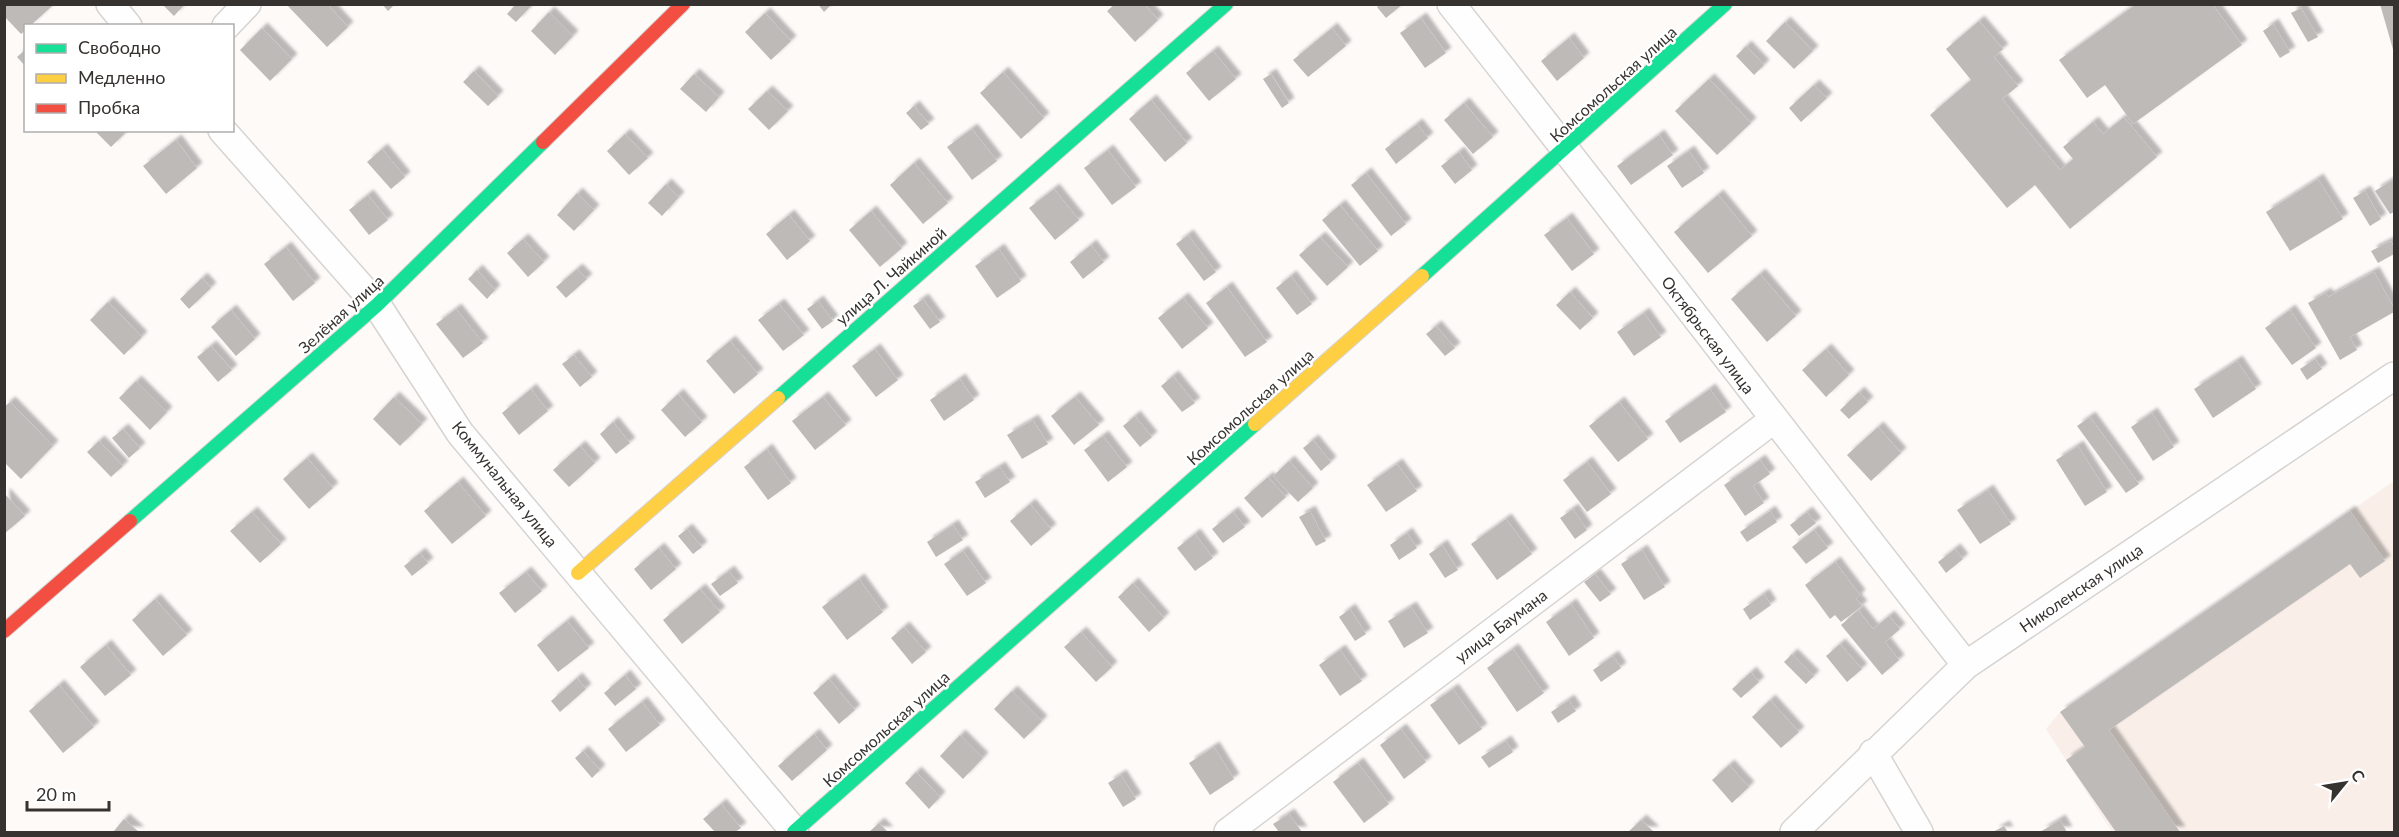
<svg xmlns="http://www.w3.org/2000/svg" width="2399" height="837" viewBox="0 0 2399 837" font-family="Lato,sans-serif">
<style>
.built{fill:#f9eee8}
.building{fill:#bdbab8;filter:url(#shadow)}
.lines{fill:none;stroke-linecap:round;stroke-linejoin:round}
.street-casing{stroke:#d6d4d2;stroke-width:30}
.fast-casing{stroke:#d6d4d2;stroke-width:16}
.slow-casing{stroke:#d6d4d2;stroke-width:16}
.jam-casing{stroke:#d6d4d2;stroke-width:16}
.street{stroke:#fffefe;stroke-width:27}
.fast{stroke:#16e098;stroke-width:14}
.slow{stroke:#ffcf43;stroke-width:14}
.jam{stroke:#f24e42;stroke-width:14}
.labels{text-anchor:middle;stroke-width:5;stroke-linejoin:round;paint-order:stroke}
.street-label{font-size:16px;fill:#363230;stroke:#fff}
</style>
<defs>
<filter id="shadow"><feDropShadow dx="5.5" dy="-5.5" stdDeviation="1.5" flood-color="#0004"/></filter>
</defs>
<rect width="100%" height="100%" fill="#fdfaf8"/>
<path class="built" d="M2394 481V832H2112L2046 729 2060 712Z"/>
<path class="building" d="M6 4H50L52 6 30 26H26V30L21 34 4 16Z
M162 4H185L174 16Z
M286 4H327L348 27 327 47Z
M382 4H395L388 11Z
M516 4H533L516 22 507 14Z
M818 4H832L824 12Z
M1115 4H1144L1158 20 1135 42 1107 11Z
M1381 4H1403L1386 18 1377 7Z
M2380 4H2394V53Z
M2135 5H2213L2242 45 2133 124 2105 85 2087 98 2059 60Z
M2301 8 2318 37 2308 42 2291 13Z
M549 12 573 36 555 55 531 31Z
M765 13 791 41 771 60 745 32Z
M1421 18 1446 53 1425 68 1400 33Z
M1979 21 2003 49 1994 57 2018 86 2002 99 2060 170 2073 159 2063 147 2093 122 2103 134 2124 117 2157 157 2070 229 2035 185 2007 208 1930 115 1971 80 1946 49Z
M1785 22 1813 51 1794 69 1766 41Z
M2273 24 2290 52 2280 58 2263 31Z
M262 28 292 59 270 81 240 50Z
M1332 28 1346 46 1308 77 1293 60Z
M1569 38 1584 58 1557 81 1541 61Z
M1746 46 1764 65 1754 75 1736 56Z
M26 49V67L17 57Z
M1213 51 1236 79 1209 101 1186 73Z
M474 71 498 96 488 106 463 82Z
M1003 72 1044 118 1021 139 980 93Z
M694 74 719 97 706 112 680 89Z
M1271 74 1289 103 1282 108 1263 79Z
M1709 79 1751 123 1717 155 1675 111Z
M1814 85 1827 98 1801 122 1789 108Z
M767 91 788 111 769 130 748 109Z
M1151 100 1187 143 1165 162 1129 119Z
M1464 103 1493 137 1473 154 1444 120Z
M914 106 929 124 921 130 906 113Z
M1417 124 1428 138 1396 164 1385 149Z
M972 129 997 161 972 180 947 147Z
M94 130H124L126 132 111 147Z
M625 134 648 158 629 175 607 151Z
M1659 135 1673 155 1631 185 1617 166Z
M176 140 197 168 166 194 143 166Z
M382 149 405 177 391 189 367 162Z
M1108 150 1136 187 1112 205 1084 168Z
M1689 151 1704 173 1682 188 1667 166Z
M1459 152 1472 170 1455 184 1441 166Z
M914 163 948 203 923 224 890 185Z
M1366 173 1406 224 1391 236 1351 185Z
M2318 179 2343 219 2290 251 2266 212Z
M2394 179V212L2390 214 2375 191Z
M666 184 679 197 662 216 648 203Z
M1054 189 1079 220 1055 240 1029 208Z
M2365 191 2381 219 2370 226 2353 198Z
M577 193 594 210 574 231 557 215Z
M368 195 388 220 369 235 349 210Z
M1718 195 1752 236 1708 273 1674 232Z
M1340 205 1378 251 1360 266 1322 220Z
M871 211 902 248 880 267 849 230Z
M789 215 810 241 787 260 766 234Z
M1567 218 1594 254 1572 271 1544 235Z
M1188 235 1216 272 1204 281 1176 244Z
M1320 237 1348 267 1327 286 1299 255Z
M523 239 544 262 528 277 507 253Z
M2391 241 2394 248V254L2378 263 2371 251Z
M1091 245 1104 262 1083 279 1070 262Z
M286 247 315 283 293 301 264 264Z
M999 249 1021 281 997 298 975 266Z
M577 269 587 279 566 298 556 287Z
M477 270 495 290 487 299 468 279Z
M2374 272 2394 308V312L2350 337 2357 350 2340 360 2308 303 2326 293 2328 297Z
M1760 274 1796 316 1767 342 1731 299Z
M1291 276 1312 304 1297 315 1276 288Z
M202 278 211 288 189 309 180 299Z
M1227 287 1267 342 1245 357 1206 303Z
M1570 292 1593 318 1580 330 1556 305Z
M1183 298 1208 328 1182 349 1158 318Z
M923 299 940 322 930 329 913 306Z
M818 301 833 321 822 329 807 309Z
M108 302 142 337 124 355 90 320Z
M779 304 804 335 783 351 758 320Z
M456 309 483 343 463 358 436 324Z
M231 310 255 339 236 356 211 327Z
M2290 310 2316 348 2292 365 2265 328Z
M1644 313 1661 337 1634 356 1617 332Z
M1436 326 1455 348 1445 356 1426 334Z
M730 341 758 374 734 394 706 361Z
M211 346 232 370 218 382 197 357Z
M875 349 898 380 876 397 852 366Z
M1826 349 1849 375 1826 397 1802 370Z
M574 355 592 377 580 387 562 364Z
M2315 359 2322 369 2307 380 2300 369Z
M2237 361 2256 389 2213 418 2194 389Z
M1173 376 1195 403 1182 412 1161 386Z
M960 379 974 400 944 421 930 400Z
M136 381 167 412 150 430 119 398Z
M531 389 548 411 519 435 502 413Z
M1710 389 1726 412 1680 443 1665 421Z
M1859 392 1868 402 1849 419 1840 410Z
M678 394 702 422 685 437 661 410Z
M394 397 422 424 400 446 373 419Z
M823 397 846 425 815 450 792 421Z
M1075 397 1099 425 1074 445 1051 416Z
M10 402 53 446 21 479 4 462V407Z
M1619 402 1648 439 1618 462 1589 426Z
M2152 413 2174 447 2153 461 2131 427Z
M1135 416 1152 437 1140 447 1123 426Z
M2090 417 2139 484 2126 493 2077 426Z
M1033 420 1048 444 1022 459 1007 435Z
M613 422 630 443 616 454 600 434Z
M1878 427 1901 453 1871 481 1847 455Z
M123 429 140 448 129 458 112 438Z
M1103 436 1127 467 1108 482 1084 450Z
M1313 440 1331 462 1321 471 1303 448Z
M99 441 123 466 111 477 87 452Z
M580 446 595 463 569 487 553 470Z
M2078 446 2107 492 2085 506 2056 460Z
M767 449 791 483 768 500 744 467Z
M307 458 333 488 309 509 283 479Z
M1760 460 1770 474 1753 486 1764 503 1745 516 1724 485Z
M1289 461 1313 488 1298 502 1273 476Z
M1587 462 1611 494 1587 512 1563 480Z
M1397 464 1417 491 1386 512 1367 485Z
M1000 467 1010 482 985 498 975 482Z
M1268 477 1286 497 1262 518 1244 498Z
M458 482 486 516 452 544 424 511Z
M1988 490 2011 524 1980 544 1957 510Z
M4 493 25 516 4 534Z
M1030 504 1051 529 1031 546 1010 521Z
M1573 509 1587 530 1575 539 1560 518Z
M1310 511 1326 541 1316 546 1299 517Z
M1770 511 1777 522 1747 542 1740 532Z
M2350 511 2385 561 2360 578 2350 564 2109 730 2180 832H2116L2066 760 2085 747 2060 712Z
M252 512 281 544 260 563 230 531Z
M1233 512 1245 527 1223 543 1212 529Z
M1807 512 1816 523 1799 536 1790 525Z
M1506 519 1532 554 1497 580 1471 544Z
M953 525 963 540 936 557 927 542Z
M687 529 702 547 693 554 678 536Z
M1814 530 1828 548 1806 564 1792 547Z
M1407 533 1417 548 1399 560 1390 545Z
M1195 534 1213 558 1195 571 1177 548Z
M1442 545 1458 570 1445 578 1429 554Z
M659 548 676 569 651 590 634 569Z
M1955 549 1963 559 1946 573 1938 562Z
M1642 550 1665 587 1644 600 1621 564Z
M963 551 986 583 967 596 944 564Z
M420 553 428 563 412 576 404 566Z
M1835 562 1860 595 1856 599 1862 606 1841 622 1835 615 1830 619 1805 585Z
M729 571 738 583 720 596 711 584Z
M526 572 542 591 515 613 499 593Z
M1595 574 1611 594 1600 602 1584 582Z
M859 579 883 612 847 640 822 607Z
M1133 583 1164 618 1149 632 1118 597Z
M700 589 720 612 682 644 663 620Z
M1764 594 1771 605 1750 620 1743 609Z
M155 599 187 635 163 656 132 620Z
M1571 604 1594 638 1569 656 1546 622Z
M1411 607 1428 633 1404 648 1388 621Z
M1350 609 1366 634 1355 641 1339 617Z
M1858 610 1873 629 1889 616 1900 629 1885 642 1899 660 1882 675 1841 625Z
M567 621 589 648 558 672 537 645Z
M904 627 926 652 912 664 891 638Z
M1081 632 1112 667 1096 682 1064 647Z
M1840 644 1862 669 1847 682 1826 656Z
M106 645 131 675 105 696 80 667Z
M1513 649 1544 693 1517 712 1487 668Z
M1340 650 1362 681 1340 696 1319 665Z
M1792 654 1814 676 1806 684 1784 662Z
M1613 656 1621 668 1601 682 1593 670Z
M1751 672 1759 682 1741 698 1732 689Z
M625 675 636 689 615 706 604 693Z
M577 678 586 689 560 712 551 701Z
M829 679 855 710 839 724 813 693Z
M59 685 94 727 63 753 29 711Z
M1453 689 1482 729 1459 745 1430 705Z
M1012 691 1042 721 1024 739 994 709Z
M1569 700 1576 711 1558 723 1551 712Z
M1770 700 1799 732 1781 748 1752 717Z
M642 702 660 725 626 752 608 729Z
M1401 729 1426 762 1404 779 1380 745Z
M814 734 827 750 792 781 778 766Z
M960 735 983 758 963 779 940 756Z
M1506 741 1513 752 1489 768 1481 757Z
M1214 747 1234 779 1210 795 1189 763Z
M583 751 600 770 592 778 575 758Z
M1358 763 1389 804 1364 823 1333 782Z
M1729 765 1749 787 1732 803 1712 780Z
M916 772 940 797 929 809 905 783Z
M1121 775 1136 799 1123 807 1108 783Z
M721 804 741 828 735 832H715L703 819Z
M1289 814 1302 832H1279L1273 824Z
M124 819 139 832H113Z
M1641 820 1654 832H1628Z
M2060 820 2067 832H2040Z
M879 823 888 832H869Z
M2004 826 2008 832H1993Z"/>
<g class="lines">
<defs>
<path id="street" d="M110 4 128 26
M1451 4C1625 223 1794 446 1966 665
M226 26 247 4
M222 130 377 305 460 433 795 832
M1873 753 1919 832
M1228 832 1773 420
M1794 832 1966 665 2394 376"/>
<path id="fast" d="M1422 276 1725 4
M778 398 1226 4
M130 521 377 305 543 142
M794 832 1255 424"/>
<path id="slow" d="M1255 424 1422 276
M578 573 778 398"/>
<path id="jam" d="M543 142 683 4
M4 631 130 521"/>
</defs>
<use href="#street" class="street-casing"/>
<use href="#fast" class="fast-casing"/>
<use href="#slow" class="slow-casing"/>
<use href="#jam" class="jam-casing"/>
<use href="#street" class="street"/>
<use href="#fast" class="fast"/>
<use href="#slow" class="slow"/>
<use href="#jam" class="jam"/>
</g>
<g class="labels">
<g class="street-label">
<text transform="translate(1613 84) rotate(-42)" y="6">Комсомольская улица</text>
<text transform="translate(891 276) rotate(-41)" y="6">улица Л. Чайкиной</text>
<text transform="translate(341 314) rotate(-42)" y="6">Зелёная улица</text>
<text transform="translate(1708 335) rotate(53)" y="6">Октябрьская улица</text>
<text transform="translate(1250 407) rotate(-42)" y="6">Комсомольская улица</text>
<text transform="translate(505 484) rotate(51)" y="6">Коммунальная улица</text>
<text transform="translate(2081 588) rotate(-34)" y="6">Николенская улица</text>
<text transform="translate(1501 626) rotate(-37)" y="6">улица Баумана</text>
<text transform="translate(886 729) rotate(-42)" y="6">Комсомольская улица</text>
</g>
</g>
<rect width="2399" height="837" fill="none" stroke="#363230" stroke-width="12"/>
<rect x="24" y="24" width="210" height="108" fill="#ffffff" stroke="#afadac" stroke-width="1.5"/>
<rect x="36" y="44" width="30" height="9" fill="#16e098" stroke="#afadac" stroke-width="1.5"/>
<text x="78" y="54" font-size="18" fill="#363230">Свободно</text>
<rect x="36" y="74" width="30" height="9" fill="#ffcf43" stroke="#afadac" stroke-width="1.5"/>
<text x="78" y="84" font-size="18" fill="#363230">Медленно</text>
<rect x="36" y="104" width="30" height="9" fill="#f24e42" stroke="#afadac" stroke-width="1.5"/>
<text x="78" y="114" font-size="18" fill="#363230">Пробка</text>
<g transform="translate(2345 783) rotate(60)" stroke="#ffffff" stroke-width="4.5" paint-order="stroke">
<path d="M0-4.5L10 22L0 15L-10 22Z" fill="#363230"/>
<text y="-9" font-size="16" font-weight="bold" text-anchor="middle" fill="#363230">С</text>
</g>
<path d="M27 801v9h82v-9" fill="none" stroke="#363230" stroke-width="3"/>
<text x="36" y="801" font-size="18" fill="#363230" stroke="#ffffff" stroke-width="4.5" paint-order="stroke">20 m</text>
</svg>
